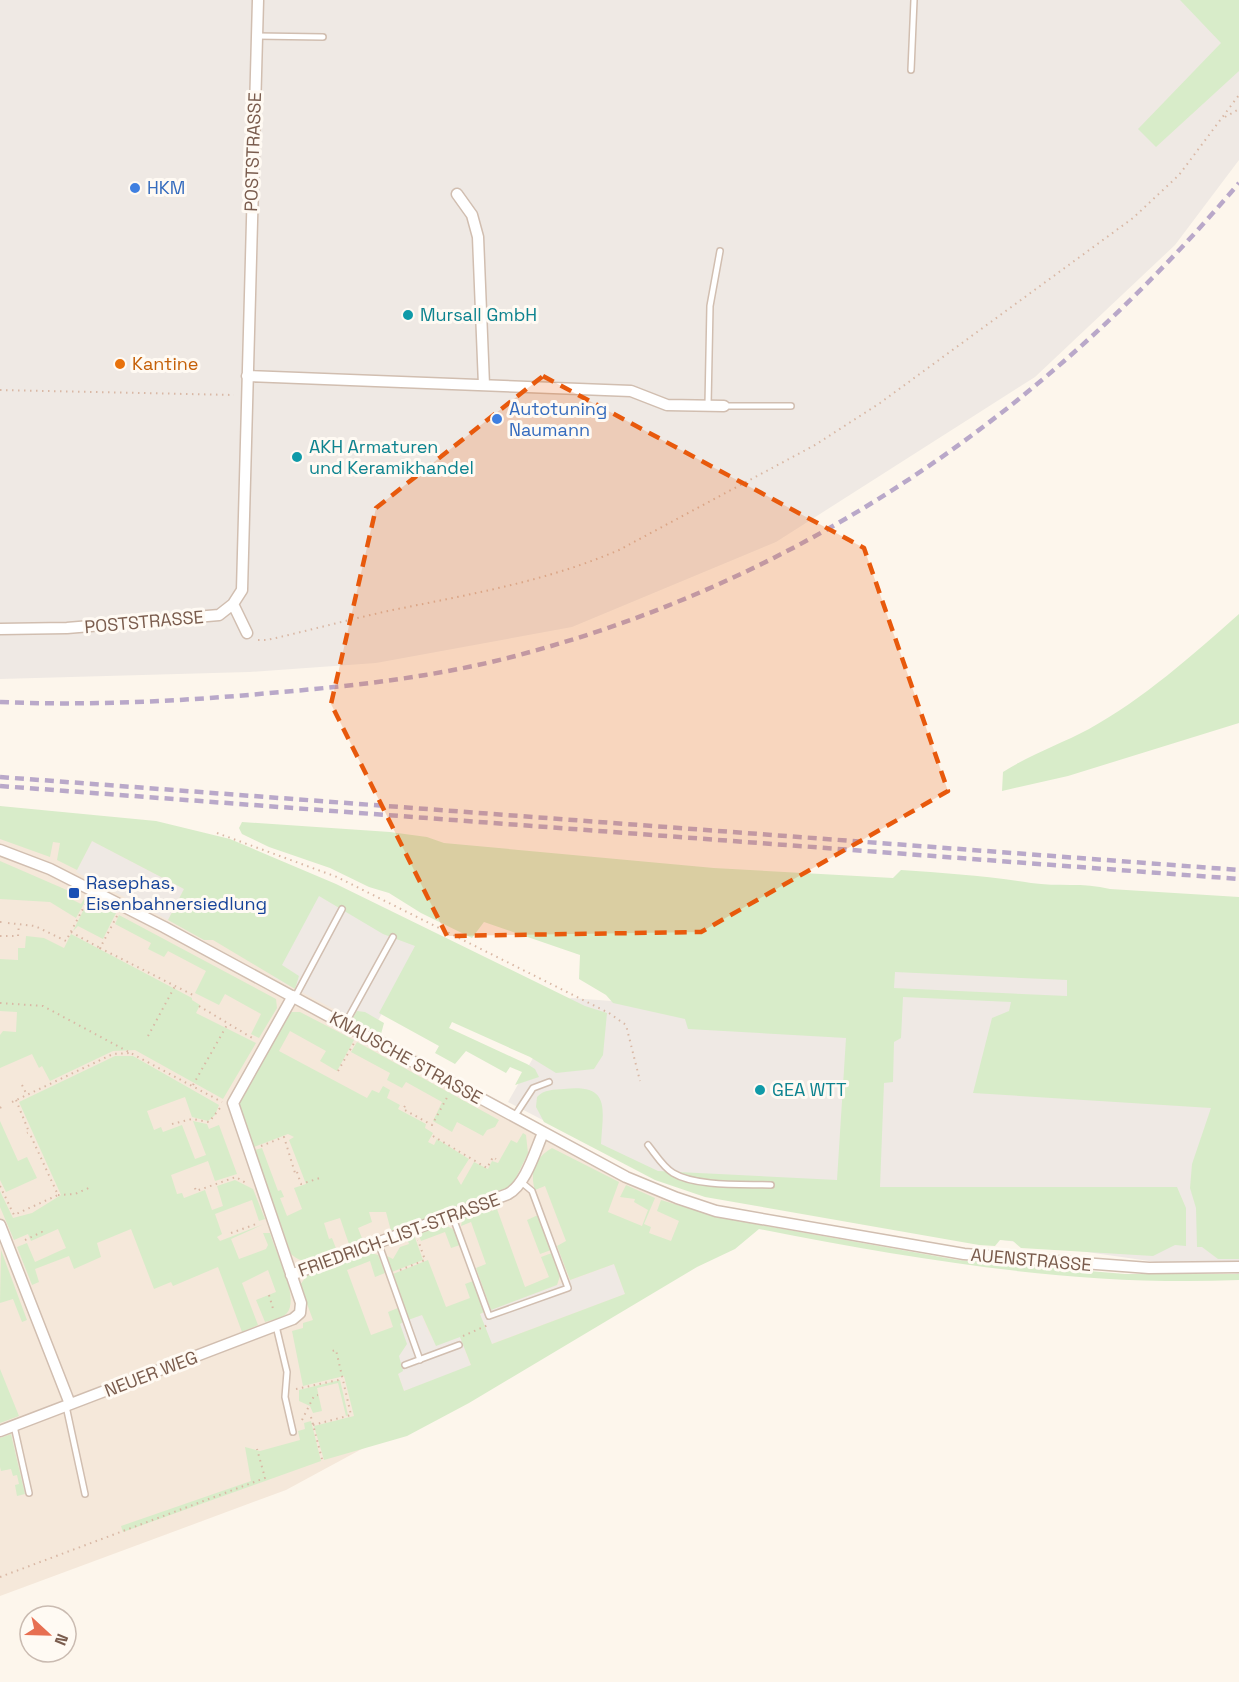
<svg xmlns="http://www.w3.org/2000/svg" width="1239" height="1682" viewBox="0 0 1239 1682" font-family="'Space Grotesk',sans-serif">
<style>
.residential{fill:#f5e8da}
.industrial{fill:#efe9e4}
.green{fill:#d8ecc9;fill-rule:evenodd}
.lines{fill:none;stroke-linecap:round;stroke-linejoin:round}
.service-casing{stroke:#d1beb0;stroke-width:8}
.minor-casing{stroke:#d1beb0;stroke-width:13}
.path{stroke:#d9b8a5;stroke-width:2;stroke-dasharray:1.5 4.5;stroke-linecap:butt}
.service{stroke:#fff;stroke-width:5}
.minor{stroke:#fff;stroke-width:10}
.rail{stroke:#b9a8c9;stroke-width:4.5;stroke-dasharray:9 6;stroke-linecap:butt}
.marked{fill:#e8590c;fill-opacity:0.2;stroke:#e8590c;stroke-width:4.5;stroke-dasharray:12 8;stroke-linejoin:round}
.shop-dot{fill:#3f7fe0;stroke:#fffaf3;stroke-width:2}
.culture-dot{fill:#0f9aa8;stroke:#fffaf3;stroke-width:2}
.food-dot{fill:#e8710a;stroke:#fffaf3;stroke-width:2}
.transit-dot{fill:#1a4fb4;stroke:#fffaf3;stroke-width:2}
.labels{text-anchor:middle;stroke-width:6;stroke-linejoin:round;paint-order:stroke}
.street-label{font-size:18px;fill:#7a5c4d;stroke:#fffaf3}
.shop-label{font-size:18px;fill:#366cbe;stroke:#fffaf3;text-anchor:start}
.culture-label{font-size:18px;fill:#0d838f;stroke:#fffaf3;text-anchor:start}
.food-label{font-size:18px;fill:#c56008;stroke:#fffaf3;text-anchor:start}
.transit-label{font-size:18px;fill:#164399;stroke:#fffaf3;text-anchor:start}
</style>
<rect width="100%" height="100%" fill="#fdf6ec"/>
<path class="residential" d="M0 813 93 816 200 883 182 919 544 1129 692 1208 663 1279 519 1364 286 1490 0 1596Z"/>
<path class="industrial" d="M0 0H1239V160L1175 245 1035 377 776 542 572 627 376 663 249 672 0 679Z
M92 841 184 889 168 920 76 872Z
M880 882 1239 898V1274L767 1206 661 1181 508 1102 565 1002 571 998 870 1020Z
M318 892 419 944 373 1030 273 977Z
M614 1264 625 1294 491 1344 480 1314Z
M422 1315 430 1335 460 1337 471 1366 404 1391 398 1373 399 1323Z"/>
<path class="green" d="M1180 0H1239V71L1156 147 1138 129 1221 43Z
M1239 614V723L1068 776 1002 791 1003 772C1031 754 1061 744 1089 729 1142 700 1194 654 1239 614Z
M0 806 156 821 230 839 336 884 585 1006 607 1013 603 1055 594 1069 556 1073 530 1057 452 1022 449 1028 527 1064 535 1069 539 1077 515 1085 522 1072 510 1067 506 1073 466 1051 455 1064 435 1053 439 1046 379 1013 415 946 383 934 319 896 282 965 299 976 295 989 213 940H204L168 920 184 889 92 841 77 870 57 860 60 843 53 842 50 857 0 839Z
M242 822 390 832 427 837 444 843 714 868 893 878 901 870C945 873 989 876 1031 883 1058 887 1083 882 1110 889L1239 897V1259H1218L1202 1247H1197L1196 1208 1190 1188 1192 1164 1211 1108 973 1093 992 1018 1009 1011 1011 1002 903 997 901 1038 894 1042 893 1082 884 1083 880 1187H1177L1186 1208V1246L1175 1245 1153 1256 1021 1248 1013 1241 1000 1240 995 1246 979 1245 705 1197 655 1180 544 1122 536 1107 537 1097C544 1089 554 1090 564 1089 611 1084 603 1108 601 1144L658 1171 837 1180 846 1038 688 1029 685 1019 613 1003 606 995 579 979 580 955 484 922 472 938 421 913 389 893 369 887 330 868 269 847 242 834 239 828ZM895 972 1067 980V996L894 988Z
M0 861 76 894 73 900 81 904 85 897 87 898 76 918 50 902 0 899Z
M89 899 116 913 103 939 78 926 73 931Z
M119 915 276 999 277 1008 259 1038 251 1034 261 1014 225 994 219 1005 195 993 206 971 168 951 164 957 148 949 151 943 115 924Z
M71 934 192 998V1000L200 1005 196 1013 256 1043 223 1099 135 1050 113 1051 50 1081 42 1066 39 1068 32 1054 0 1068V1035L3 1031 16 1032 17 1012 0 1011V959L18 960V948H25L26 936 44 938 64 948Z
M357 1011 365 1012 384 1023 381 1034 351 1021Z
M291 1012H300L354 1040 337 1071 320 1061 326 1051 290 1031 279 1051 367 1098 372 1090 379 1093 383 1086 390 1090 387 1098 400 1105 398 1109 426 1124 425 1128 433 1133 428 1142 434 1145 437 1139 469 1159 457 1178 461 1185 474 1162 488 1169 492 1161 498 1163 511 1140 517 1143 523 1133 526 1135 528 1153 512 1186 391 1231 386 1212H369L372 1222 358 1228 363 1241 350 1247 340 1218 324 1223 329 1239 332 1238 337 1251C320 1258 306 1268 291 1254L255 1150 262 1148 278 1191 281 1190 284 1197 280 1198 287 1216 302 1209 294 1188 306 1184 289 1140 294 1137 288 1134 254 1147 238 1102Z
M357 1042 499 1120 495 1127 487 1130 483 1136 457 1122 452 1132 433 1121 442 1102 406 1082 402 1088 387 1080 390 1073 351 1052Z
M115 1056H133L219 1105 215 1115 208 1121 192 1117 185 1097 147 1111 154 1130 161 1127 163 1132 182 1125 195 1159 206 1155 193 1121 207 1124 209 1129 219 1125 237 1174 215 1181 208 1161 171 1175 177 1194 182 1193 184 1198 205 1190 212 1210 223 1206 217 1186 235 1180 253 1189 265 1219 259 1221 252 1200 215 1214 222 1234 217 1237 220 1241 264 1224 231 1239 239 1259 266 1249 268 1245 263 1233H270C275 1252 300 1297 287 1313 283 1318 272 1320 265 1322L256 1300 276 1292 268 1270 242 1283 258 1325 242 1332 218 1267 173 1286 171 1282 154 1289 131 1229 97 1243 101 1257 74 1269 69 1256 35 1269 39 1282 32 1285 17 1247 27 1243 35 1262 66 1248 58 1229 31 1241 28 1234 14 1240 0 1207V1191L13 1218 32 1213 61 1195 19 1102Z
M0 1121 18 1161 27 1157 37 1178 6 1192 0 1180Z
M552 1148 619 1182 608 1212 642 1226 648 1210 634 1202 635 1199 620 1197 626 1185 655 1198 644 1224 651 1227 649 1233 671 1241 679 1221 657 1211 661 1200 721 1218 958 1260 1125 1274H1239V1280C1077 1287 918 1260 759 1229L735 1249 697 1267 469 1403 407 1436 324 1460 314 1426 354 1416 344 1376 303 1386 292 1331 303 1328V1323L313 1320 300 1285 308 1274 368 1252 378 1255 385 1273 375 1277 370 1261 347 1270 371 1335 393 1327 388 1312 398 1308 403 1322 400 1324 407 1344 399 1356 403 1371 398 1374 404 1391 471 1365 460 1337 436 1346 422 1315 408 1320 393 1274 428 1260 446 1307 470 1298 465 1284 473 1281 484 1312 480 1314 492 1344 625 1294 614 1264 570 1280 557 1246 566 1241 545 1186 535 1190C529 1171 536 1157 552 1148Z
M487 1208 488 1212 497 1209 525 1287 549 1277 541 1257 552 1253 560 1276 557 1285 491 1310 476 1268 486 1264 471 1222 461 1226 463 1216Z
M538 1215 551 1250 540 1254 527 1220Z
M443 1224 455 1230 460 1245 451 1248 445 1232 421 1241 418 1233Z
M414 1235 423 1260 392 1272 387 1256 393 1259 400 1247 409 1244 407 1238Z
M1 1250 27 1320 22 1322 13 1299 0 1303Z
M0 1369 19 1416 0 1423Z
M340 1380 348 1415 346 1416 338 1383 317 1388 322 1411 313 1413 310 1406 299 1401V1390Z
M311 1421 321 1461 123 1532 121 1526 251 1481 245 1447 260 1451 300 1440 298 1431 305 1429 304 1423Z
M11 1434 25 1494 17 1496 15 1485 19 1484 17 1475 13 1476 11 1469 1 1471 0 1467V1438Z"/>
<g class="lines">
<defs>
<path id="service" d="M257 36 323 37
M911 70 914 0
M708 405 710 306 720 251
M724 406H791
M295 997 342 909
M345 1024 393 937
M514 1117 533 1088 549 1082
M648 1145C656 1155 663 1167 673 1173 696 1187 745 1184 771 1185
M452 1215 489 1316 568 1288 532 1191 520 1181
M378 1242 420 1360
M276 1326 287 1372 285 1397 293 1432
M405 1365 459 1345
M66 1406 85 1494
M14 1426 29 1493"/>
<path id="minor" d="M457 194 472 215 478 237 484 385
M247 376 631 391 667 405 724 406
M233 604 247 633
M0 629 67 628 219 615 233 604 242 590 258 0
M0 850 50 869 164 927 626 1177 677 1198 716 1211 964 1254 1149 1268 1239 1267
M0 1225 70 1404
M291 1275 508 1194C526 1184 535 1151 543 1133
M0 1431 293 1319 300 1313 301 1303 233 1103 293 996"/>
</defs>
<use href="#service" class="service-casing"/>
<use href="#minor" class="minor-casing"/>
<path class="path" d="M1225 117 1239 109
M0 390 234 395
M258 640H267C307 631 347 620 388 611 466 595 545 582 619 550L815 445 880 403 1133 218 1179 175 1239 95
M217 833 337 877 609 1013 626 1025 640 1081
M117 916 100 948 193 995
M0 922H2
M8 923 35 926 66 941 87 901
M71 932 100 948
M0 936H18L19 924
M0 1003 43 1006 222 1102
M199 1006 254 1039
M148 1036 175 986
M338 1071 354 1043
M22 1085 27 1095
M193 1085 227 1025
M16 1100 29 1132 27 1133
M12 1102 113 1054 130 1053
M405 1106 403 1109 432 1125 449 1094
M0 1108 5 1105
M172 1124 192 1119 209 1122 220 1108
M433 1136 487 1168 493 1157 496 1159
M261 1146 284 1137 295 1173
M297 1172 301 1184 320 1178
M0 1186 14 1215 58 1195 29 1132
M195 1188 196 1191 236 1177 246 1183
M58 1195 75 1194 91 1187
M231 1233 259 1223
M25 1240 42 1232 43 1235
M400 1270 425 1260 418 1240
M269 1295 274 1312
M463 1336 488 1325
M296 1389 343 1379
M311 1417 322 1459
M302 1420 314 1396 318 1395
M313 1425 351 1415 336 1350 332 1351
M0 1577 265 1478 257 1449"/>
<use href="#service" class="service"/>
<use href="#minor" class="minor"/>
<path class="rail" d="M0 702C93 706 187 701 281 692 364 685 449 675 530 652 814 574 1050 406 1239 183
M0 777 1239 870
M0 786 1239 879"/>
</g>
<path class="marked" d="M543 376 864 548 948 791 701 932 447 936 331 704 376 508Z"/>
<g class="shop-dot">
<circle cx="135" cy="188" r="6"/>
<circle cx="497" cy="419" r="6"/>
</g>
<g class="culture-dot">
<circle cx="408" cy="315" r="6"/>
<circle cx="297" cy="457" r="6"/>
<circle cx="760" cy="1090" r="6"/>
</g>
<circle class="food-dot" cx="120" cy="364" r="6"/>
<rect class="transit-dot" x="68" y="887" width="12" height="12" rx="3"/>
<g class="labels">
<g class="street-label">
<text transform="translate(253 152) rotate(-88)" y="6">POSTSTRASSE</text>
<text transform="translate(144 622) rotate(-5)" y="6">POSTSTRASSE</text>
<text transform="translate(406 1058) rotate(29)" y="6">KNAUSCHE STRASSE</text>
<text transform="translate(399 1235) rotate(-20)" y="6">FRIEDRICH-LIST-STRASSE</text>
<text transform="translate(1031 1260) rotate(5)" y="6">AUENSTRASSE</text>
<text transform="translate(151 1374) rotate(-21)" y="6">NEUER WEG</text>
</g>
<g class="shop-label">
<text x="147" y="194">HKM</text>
<text x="509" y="415">Autotuning<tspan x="509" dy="21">Naumann</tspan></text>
</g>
<g class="culture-label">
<text x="420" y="321">Mursall GmbH</text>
<text x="309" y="453">AKH Armaturen<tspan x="309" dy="21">und Keramikhandel</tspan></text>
<text x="772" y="1096">GEA WTT</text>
</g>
<g class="food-label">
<text x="132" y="370">Kantine</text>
</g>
<g class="transit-label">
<text x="86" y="889">Rasephas,<tspan x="86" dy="21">Eisenbahnersiedlung</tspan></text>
</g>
</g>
<g transform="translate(48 1634) rotate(112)"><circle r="28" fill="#fffaf3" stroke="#cabbb1" stroke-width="1.5"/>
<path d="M0-4.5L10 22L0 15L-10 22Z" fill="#e76f51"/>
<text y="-9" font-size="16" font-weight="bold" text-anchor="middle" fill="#7a5c4d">N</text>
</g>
</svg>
